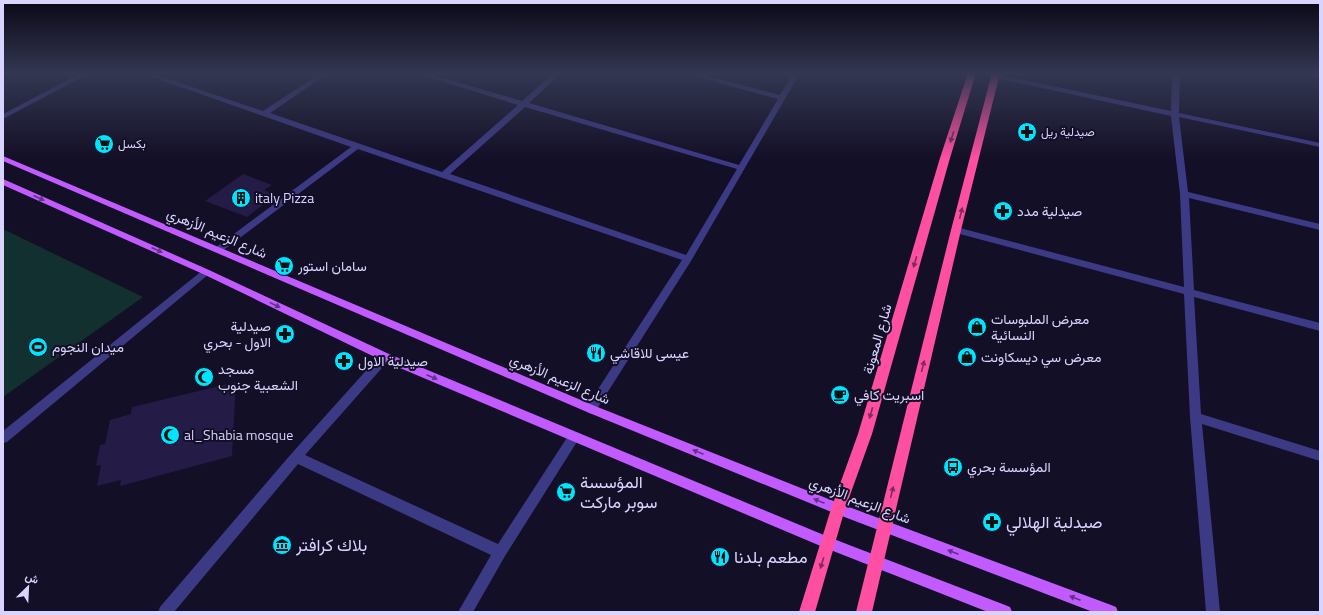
<svg xmlns="http://www.w3.org/2000/svg" width="1323" height="615" viewBox="0 0 1323 615" font-family="'Titillium Web',Vazirmatn,sans-serif">
<style>
.green{fill:#12302f}
.building{fill:#241b47}
.lines{fill:none;stroke-linecap:round;stroke-linejoin:round}
.street{fill:#3d3a85;fill-rule:evenodd}
.secondary{fill:#6f6bff;fill-rule:evenodd}
.primary{fill:#c25bff;fill-rule:evenodd}
.highway{fill:#ff4fa3;fill-rule:evenodd}
.oneway{fill:#7d2c5e}
.oneway2{fill:#623188}
.labels{text-anchor:middle;stroke-width:4;stroke-linejoin:round;paint-order:stroke}
.far-poi-label{font-size:12px;fill:#d9d4ff;stroke:#130f26;text-anchor:start}
.poi-label{font-size:14px;fill:#d9d4ff;stroke:#130f26;text-anchor:start}
.street-label{font-size:14px;fill:#d9d4ff;stroke:#130f26}
.near-poi-label{font-size:17px;fill:#d9d4ff;stroke:#130f26;text-anchor:start}
</style>
<rect width="100%" height="100%" fill="#130f26"/>
<path class="green" d="M3 229 143 297 3 397Z"/>
<path class="building" d="M243 174 272 185 264 190 276 195 247 217 205 201Z
M236 382 232 456 120 486 121 480 97 486 101 465 96 466 100 445 105 444 110 420 131 414 132 407Z"/>
<g class="lines">
<path class="street" d="M81 73H90L3 119V114Z
M141 73H151L263 111 321 73H329L270 113 442 172 518 105 415 73H426L522 101 554 73H561L529 103 739 165 778 99 683 73H695L780 95 793 73H800L691 261 595 412 591 414 587 412 585 409 587 406 682 260 358 149 221 252H215L213 250 215 248 351 147ZM525 107 737 169 686 255 450 174Z
M1172 73H1180L1179 113 1320 143V147L1179 117 1188 192 1320 224V230L1189 198 1194 290 1320 323V331L1194 297 1201 414 1320 451V461L1202 424 1220 612H1206L1190 417 1184 294 956 233 951 230 956 227 1184 287 1180 194 1171 116 996 78 992 76 996 74 1171 111Z
M1306 73H1320V77L1306 75Z
M206 269 211 272 209 274 7 442 3 443V431L203 270Z
M385 353 389 354 390 357 389 360 305 455 498 544 570 433 574 432 578 433 580 437 505 556 473 612H458L491 555 298 464 174 612H158L160 607 292 453 381 354Z"/>
<path class="secondary" d="M982 73H994L1000 76 996 78Z"/>
<path class="primary" d="M3 156 595 406 841 504 1111 605 1116 607 1118 612H1093L834 513 587 412 3 161Z
M3 179 209 270 389 354 831 538 1005 605 1010 607 1012 612H988L823 547 381 360 203 274 3 185Z"/>
<path class="highway" d="M968 73H976L950 158 872 434 845 509 815 612H799L831 509 858 434 940 158Z
M992 73H1000L961 230 872 612H856L951 230Z"/>
</g>
<defs><path id="oneway-solid" d="M-6-.8H1V-3.2L6.5 0L1 3.2V.8H-6Z"/></defs>
<g class="oneway">
<use href="#oneway-solid" transform="translate(952 137) rotate(108)"/>
<use href="#oneway-solid" transform="translate(961 213) rotate(-76)"/>
<use href="#oneway-solid" transform="translate(915 262) rotate(106)"/>
<use href="#oneway-solid" transform="translate(923 366) rotate(-76)"/>
<use href="#oneway-solid" transform="translate(871 413) rotate(106)"/>
<use href="#oneway-solid" transform="translate(892 492) rotate(-76)"/>
<use href="#oneway-solid" transform="translate(822 563) rotate(107)"/>
</g>
<g class="oneway2">
<use href="#oneway-solid" transform="translate(39 198) rotate(24)"/>
<use href="#oneway-solid" transform="translate(157 250) rotate(24)"/>
<use href="#oneway-solid" transform="translate(275 305) rotate(26)"/>
<use href="#oneway-solid" transform="translate(432 377) rotate(23)"/>
<use href="#oneway-solid" transform="translate(698 452) rotate(-158)"/>
<use href="#oneway-solid" transform="translate(819 501) rotate(-158)"/>
<use href="#oneway-solid" transform="translate(953 552) rotate(-159)"/>
<use href="#oneway-solid" transform="translate(1075 598) rotate(-159)"/>
</g>
<linearGradient id="sky" x2="0" y2="1"><stop stop-color="#0a0815"/><stop offset="0.46" stop-color="#333752"/><stop offset="1" stop-color="#333752" stop-opacity="0"/></linearGradient>
<rect width="1323" height="159" fill="url(#sky)"/>
<defs>
<symbol id="pharmacy-disc" viewBox="-11 -11 22 22"><circle r="9.5" fill="#00e5ff" stroke="#130f26"/><path d="M-2-6h4v4h4v4h-4v4h-4v-4h-4v-4h4Z" fill="#111"/></symbol>
<symbol id="supermarket-disc" viewBox="-11 -11 22 22"><circle r="9.5" fill="#00e5ff" stroke="#130f26"/><path d="M-6-5.5h2.5l.6 2H6L4.5 2H-2.5L-4.4-4H-6ZM-1.5 3.2a1.3 1.3 0 1 0 .1 0ZM3 3.2a1.3 1.3 0 1 0 .1 0Z" fill="#111"/></symbol>
<symbol id="building-disc" viewBox="-11 -11 22 22"><circle r="9.5" fill="#00e5ff" stroke="#130f26"/><path d="M-4-6H4V6H1V3H-1V6H-4ZM-2.5-4.3h1.7v1.8h-1.7ZM.8-4.3h1.7v1.8H.8ZM-2.5-1h1.7V.8h-1.7ZM.8-1h1.7V.8H.8Z" fill="#111"/></symbol>
<symbol id="shop-disc" viewBox="-11 -11 22 22"><circle r="9.5" fill="#00e5ff" stroke="#130f26"/><path d="M-5-2.5h2.3a2.7 3.5 0 0 1 5.4 0H5L5.5 6h-11ZM-1.5-2.5h3a1.5 2.3 0 0 0-3 0Z" fill="#111"/></symbol>
<symbol id="stadium-disc" viewBox="-11 -11 22 22"><circle r="9.5" fill="#00e5ff" stroke="#130f26"/><path d="M0-5a6.5 5 0 1 0 0 10a6.5 5 0 1 0 0-10ZM-3.5-1.8h7v3.6h-7Z" fill="#111"/></symbol>
<symbol id="restaurant-disc" viewBox="-11 -11 22 22"><circle r="9.5" fill="#00e5ff" stroke="#130f26"/><path d="M-5-6h1v4h1v-4h1v4h1v-4h1v5L-1.5 .5V6h-2V.5L-5-1ZM5-6V6H3V1.5H1.5Q1.5-4 5-6Z" fill="#111"/></symbol>
<symbol id="mosque-disc" viewBox="-11 -11 22 22"><circle r="9.5" fill="#00e5ff" stroke="#130f26"/><path d="M3.5-4.9A6 6 0 1 0 3.5 4.9A5 5 0 1 1 3.5-4.9Z" fill="#111"/></symbol>
<symbol id="cafe-disc" viewBox="-11 -11 22 22"><circle r="9.5" fill="#00e5ff" stroke="#130f26"/><path d="M-5.5-4.5H6V0H3Q3 3.5 0 3.5H-2.5Q-5.5 3.5-5.5 0ZM3-3.2v2h1.7v-2ZM-6 4.5H4V6H-6Z" fill="#111"/></symbol>
<symbol id="bus-disc" viewBox="-11 -11 22 22"><circle r="9.5" fill="#00e5ff" stroke="#130f26"/><path d="M-5-6H5V4H4V6H2V4H-2V6H-4V4H-5ZM-3.5-4V0h7V-4ZM-3.5 1.2v1.5H-2V1.2ZM2 1.2v1.5H3.5V1.2Z" fill="#111"/></symbol>
<symbol id="museum-disc" viewBox="-11 -11 22 22"><circle r="9.5" fill="#00e5ff" stroke="#130f26"/><path d="M0-6L6-3V-2H-6V-3ZM-5-1h2V3h-2ZM-1-1h2V3h-2ZM3-1h2V3H3ZM-6 4H6V6H-6Z" fill="#111"/></symbol>
</defs>
<g fill-rule="evenodd">
<use href="#pharmacy-disc" x="1016" y="121" width="22" height="22"/>
<use href="#supermarket-disc" x="93" y="133" width="22" height="22"/>
<use href="#building-disc" x="230" y="187" width="22" height="22"/>
<use href="#pharmacy-disc" x="992" y="200" width="22" height="22"/>
<use href="#supermarket-disc" x="273" y="255" width="22" height="22"/>
<use href="#shop-disc" x="966" y="316" width="22" height="22"/>
<use href="#pharmacy-disc" x="274" y="323" width="22" height="22"/>
<use href="#stadium-disc" x="27" y="336" width="22" height="22"/>
<use href="#restaurant-disc" x="585" y="342" width="22" height="22"/>
<use href="#shop-disc" x="956" y="346" width="22" height="22"/>
<use href="#pharmacy-disc" x="333" y="350" width="22" height="22"/>
<use href="#mosque-disc" x="193" y="366" width="22" height="22"/>
<use href="#cafe-disc" x="829" y="384" width="22" height="22"/>
<use href="#mosque-disc" x="159" y="424" width="22" height="22"/>
<use href="#bus-disc" x="942" y="456" width="22" height="22"/>
<use href="#supermarket-disc" x="555" y="481" width="22" height="22"/>
<use href="#pharmacy-disc" x="981" y="511" width="22" height="22"/>
<use href="#museum-disc" x="271" y="534" width="22" height="22"/>
<use href="#restaurant-disc" x="709" y="546" width="22" height="22"/>
</g>
<g class="labels">
<g class="far-poi-label">
<text x="1041" y="136">صيدلية ريل</text>
<text x="118" y="148">بكسل</text>
</g>
<g class="poi-label">
<text x="255" y="203">italy Pizza</text>
<text x="1017" y="216">صيدلية مدد</text>
<text x="298" y="271">سامان استور</text>
<text x="991" y="324">معرض الملبوسات<tspan x="991" dy="16">النسائية</tspan></text>
<text x="271" y="331" text-anchor="end">صيدلية<tspan x="271" dy="16">الاول - بحري</tspan></text>
<text x="52" y="352">ميدان النجوم</text>
<text x="610" y="358">عيسى للاقاشي</text>
<text x="981" y="362">معرض سي ديسكاونت</text>
<text x="358" y="366">صيدلية الاول</text>
<text x="218" y="374">مسجد<tspan x="218" dy="16">الشعبية جنوب</tspan></text>
<text x="854" y="400">اسبريت كافي</text>
<text x="184" y="440">al_Shabia mosque</text>
<text x="967" y="472">المؤسسة بحري</text>
</g>
<g class="street-label">
<text transform="translate(217 233) rotate(23)" y="5">شارع الزعيم الأزهري</text>
<text transform="translate(877 339) rotate(-74)" y="5">شارع المعونة</text>
<text transform="translate(560 379) rotate(23)" y="5">شارع الزعيم الأزهري</text>
<text transform="translate(860 500) rotate(21)" y="5">شارع الزعيم الأزهري</text>
</g>
<g class="near-poi-label">
<text x="580" y="488">المؤسسة<tspan x="580" dy="20">سوبر ماركت</tspan></text>
<text x="1006" y="528">صيدلية الهلالي</text>
<text x="296" y="551">بلاك كرافتر</text>
<text x="734" y="563">مطعم بلدنا</text>
</g>
</g>
<rect width="1323" height="615" fill="none" stroke="#d9d4ff" stroke-width="8"/>
<g transform="translate(28 587) rotate(24)" stroke="#130f26" stroke-width="3" paint-order="stroke">
<path d="M0-3L7 15L0 10L-7 15Z" fill="#d9d4ff"/>
<text y="-6" font-size="11" font-weight="bold" text-anchor="middle" fill="#d9d4ff">ش</text>
</g>
</svg>
